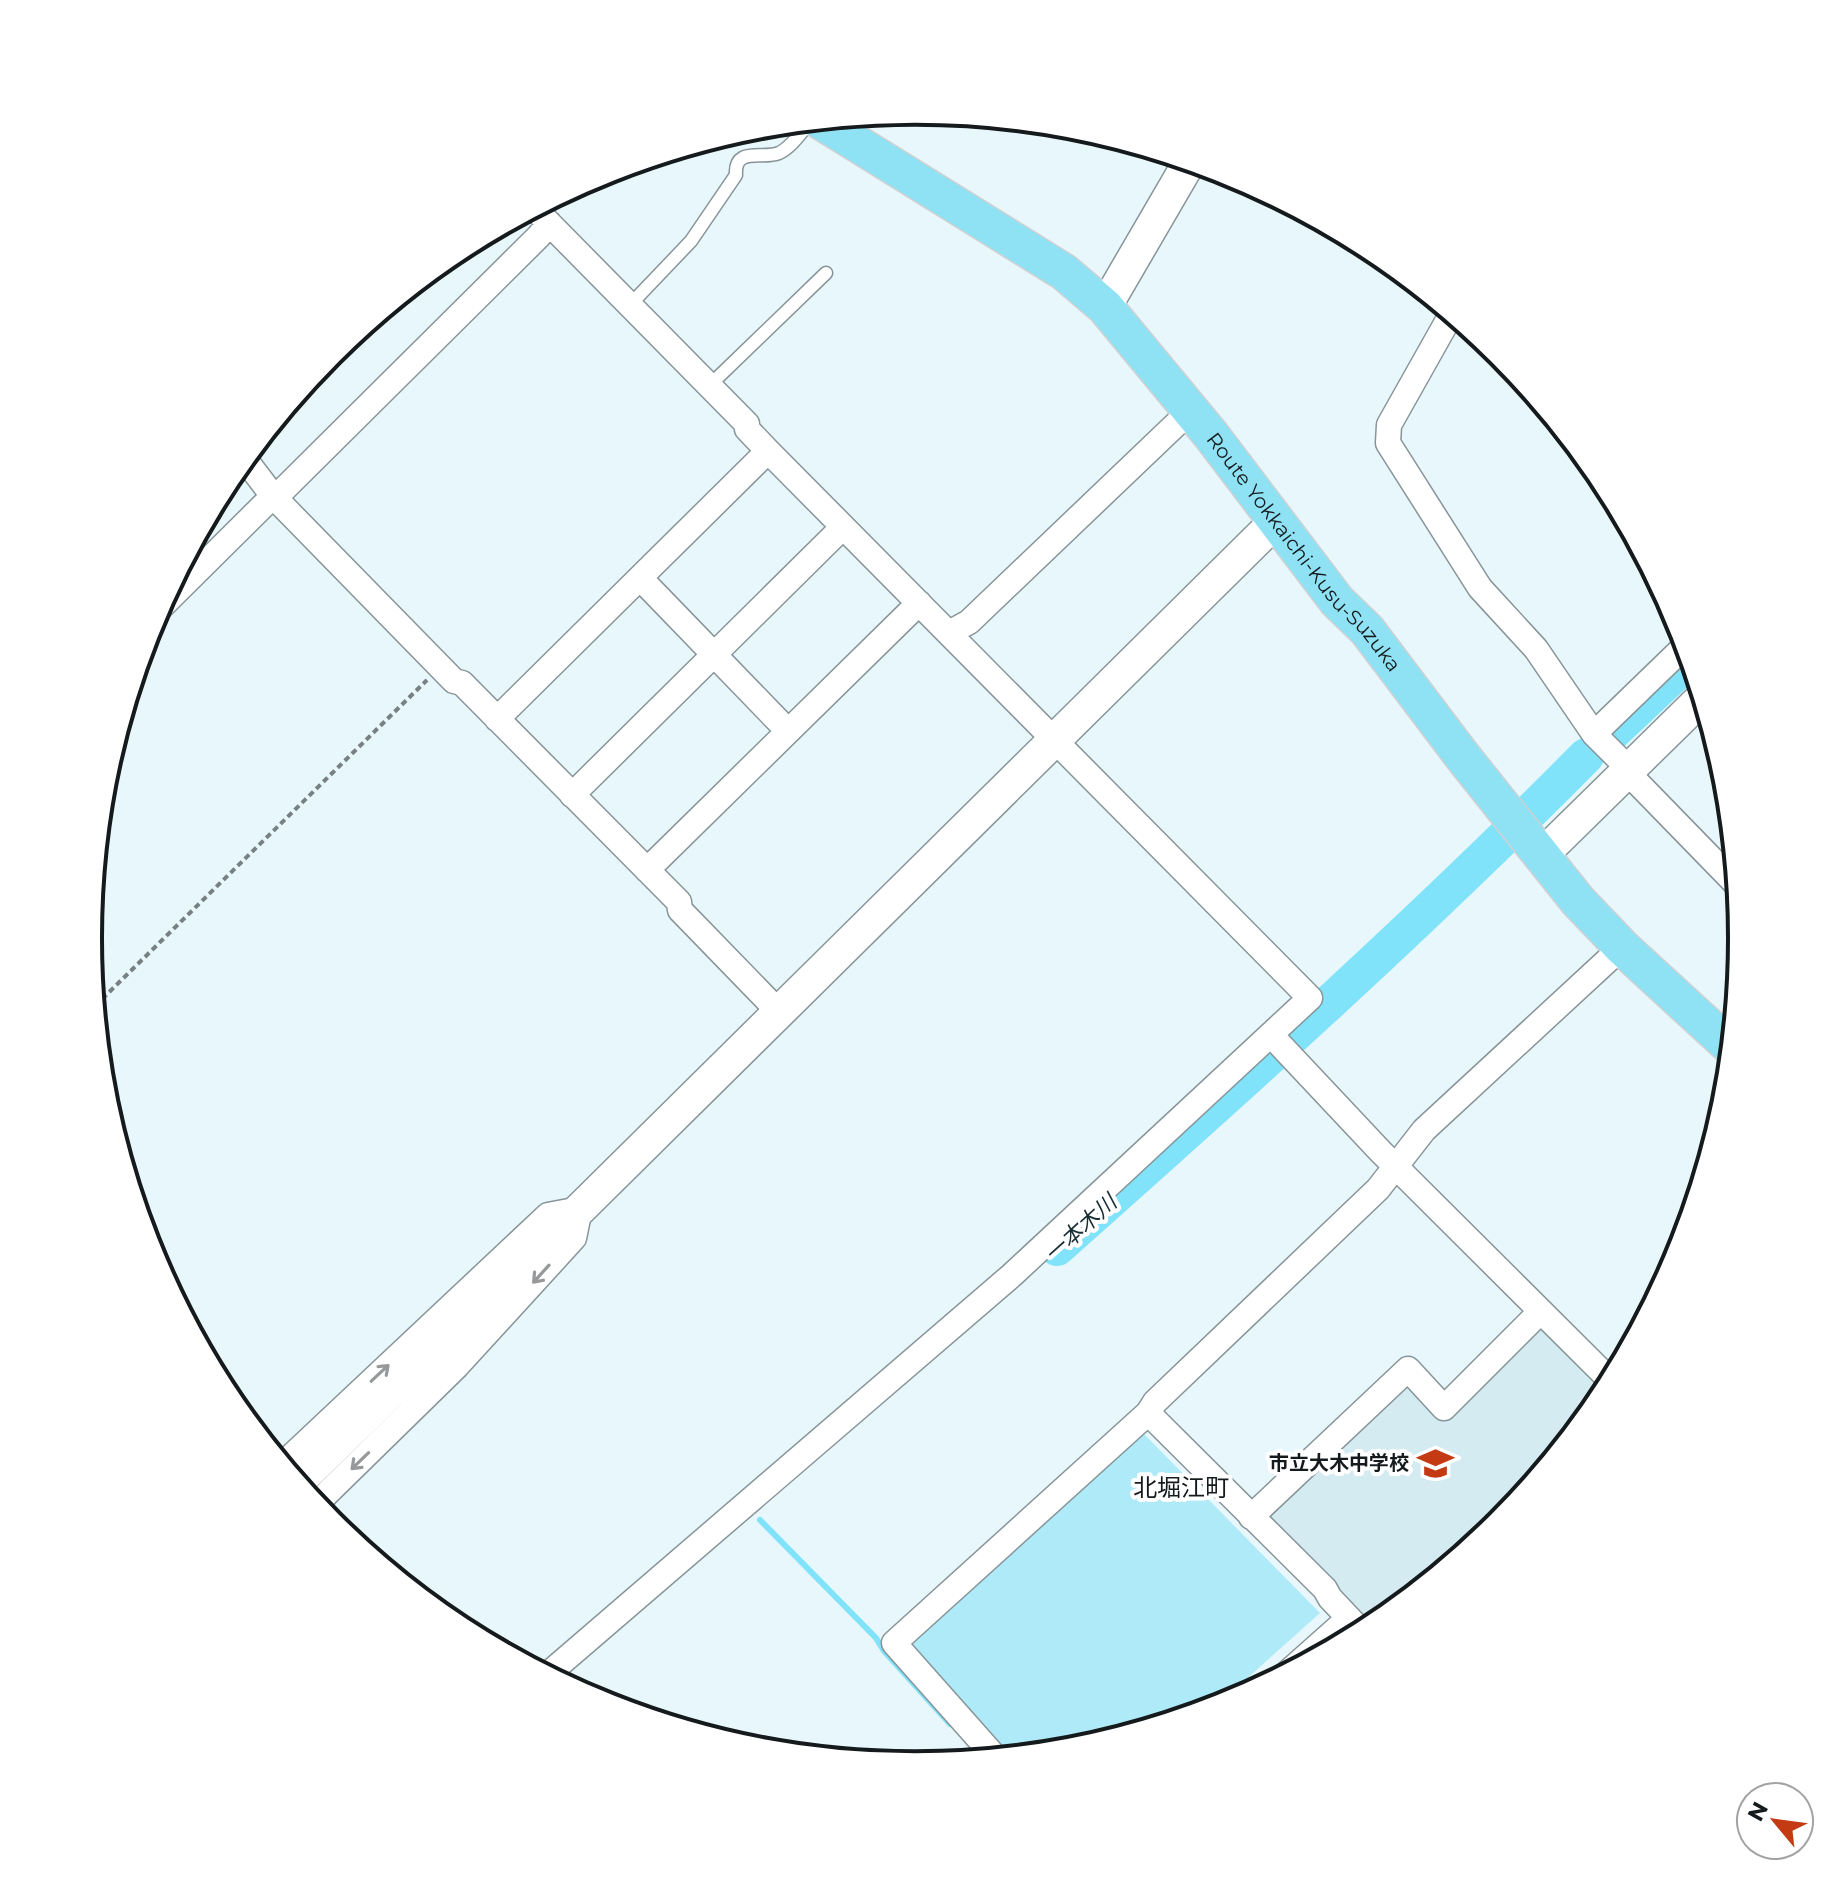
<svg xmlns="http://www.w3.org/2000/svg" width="1831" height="1877" viewBox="0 0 1831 1877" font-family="Montserrat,'Noto Sans JP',sans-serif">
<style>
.built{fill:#d3ebf1}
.green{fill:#afeaf9}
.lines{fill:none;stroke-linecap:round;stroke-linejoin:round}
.stream{stroke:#80e3fa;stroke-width:6}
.river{stroke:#80e3fa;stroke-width:36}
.lane-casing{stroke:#879599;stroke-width:15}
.street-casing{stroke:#879599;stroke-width:27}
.secondary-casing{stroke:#879599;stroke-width:35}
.primary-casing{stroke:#d0d1d2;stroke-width:39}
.path{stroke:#778083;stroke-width:4;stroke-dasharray:6 4;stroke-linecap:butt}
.lane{stroke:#fff;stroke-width:12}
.street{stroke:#fff;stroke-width:24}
.secondary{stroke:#fff;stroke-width:32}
.primary{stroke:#8fe2f4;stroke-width:36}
.oneway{stroke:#969899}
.labels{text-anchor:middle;stroke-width:8;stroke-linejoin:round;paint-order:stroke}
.street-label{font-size:20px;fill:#151a1c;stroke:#fff}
.poi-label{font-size:20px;font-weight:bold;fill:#151a1c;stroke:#fff;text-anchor:end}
.water-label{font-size:22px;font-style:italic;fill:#172e34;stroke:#fff}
.quarter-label{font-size:24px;fill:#151a1c;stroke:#fff}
.rim{fill:none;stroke:#151a1c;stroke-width:4}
</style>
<rect width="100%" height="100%" fill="#e8f7fb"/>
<path class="built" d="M1537 1326H1546L1610 1386 1603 1399 1500 1524 1368 1630 1265 1520 1406 1383 1445 1414Z"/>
<path class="green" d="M1144 1434 1320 1613 1213 1709 1076 1750 1002 1757 902 1646Z"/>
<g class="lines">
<path class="stream" d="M760 1520 876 1638 884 1651 950 1724"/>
<path class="river" d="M1609 736 1691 659
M1057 1248C1237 1088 1417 927 1586 756"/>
<defs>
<path id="lane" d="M629 306 691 241 736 175C734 146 762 160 779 153 792 147 801 132 811 121
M709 386 826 273"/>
<path id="street" d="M534 208 747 424V429L768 451 1310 998 1012 1275 547 1675
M1452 313 1389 425 1388 443 1480 588 1536 649 1594 734 1630 770
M244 458 273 496 454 681 462 683 679 902 680 910 778 1011
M275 498 539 236 549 223
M640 578 788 731
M156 612 273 496
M949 633 969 622 1191 410
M497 719 768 451
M1594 734 1687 644
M1627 772 1738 886
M572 795 843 527
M647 870 919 603
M1271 1035 1381 1152 1612 1382
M1148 1413 1325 1589 1330 1598 1363 1633
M282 1465 548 1215 580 1209 574 1238 457 1366 315 1505
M1251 1517 1408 1369 1444 1408 1540 1312
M1286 1674 1349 1618
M996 1758 894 1643 1148 1413 1155 1402 1378 1189 1424 1130 1622 947"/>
<path id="secondary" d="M1105 307 1190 161
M1541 856 1703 697
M297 1483 580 1209 1275 522"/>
<g id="primary">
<path id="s1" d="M819 120 1064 272 1105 307 1211 435 1337 601 1367 630 1463 757 1578 901 1622 947 1732 1048"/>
</g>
</defs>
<use href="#lane" class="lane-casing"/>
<use href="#street" class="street-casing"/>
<use href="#secondary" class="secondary-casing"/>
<use href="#primary" class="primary-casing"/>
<path class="path" d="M95 1006 427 680"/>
<use href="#lane" class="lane"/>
<use href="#street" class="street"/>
<use href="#secondary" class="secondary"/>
<use href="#primary" class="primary"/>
</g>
<defs><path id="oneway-shaft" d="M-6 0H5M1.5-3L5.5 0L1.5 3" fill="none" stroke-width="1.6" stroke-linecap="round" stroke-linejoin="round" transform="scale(2)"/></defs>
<g class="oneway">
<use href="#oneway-shaft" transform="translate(541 1274) rotate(132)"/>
<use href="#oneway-shaft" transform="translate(380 1373) rotate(-43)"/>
<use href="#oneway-shaft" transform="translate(360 1461) rotate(136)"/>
</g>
<defs>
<symbol id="school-bare" viewBox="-9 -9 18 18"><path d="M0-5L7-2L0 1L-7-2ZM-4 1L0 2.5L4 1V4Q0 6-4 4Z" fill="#c33a13" stroke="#fff" stroke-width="2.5" paint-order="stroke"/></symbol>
</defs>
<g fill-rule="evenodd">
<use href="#school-bare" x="1410" y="1438" width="51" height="51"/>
</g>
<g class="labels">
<g class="street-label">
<text dy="7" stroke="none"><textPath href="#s1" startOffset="658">Route Yokkaichi-Kusu-Suzuka</textPath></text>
</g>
<g class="poi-label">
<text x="1409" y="1470">市立大木中学校</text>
</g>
<g class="water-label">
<text transform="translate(1080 1228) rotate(-42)" y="8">一本木川</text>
</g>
<g class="quarter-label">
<text x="1181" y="1496">北堀江町</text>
</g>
</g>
<path d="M0 0H1831V1877H0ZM102 938a813 813 0 1 1 1626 0a813 813 0 1 1-1626 0Z" fill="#fff" fill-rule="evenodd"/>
<path class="rim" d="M102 938a813 813 0 1 1 1626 0a813 813 0 1 1-1626 0Z"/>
<g transform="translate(1775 1821) rotate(299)"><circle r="38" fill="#ffffff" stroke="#a1a3a4" stroke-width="2"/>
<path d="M0-6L14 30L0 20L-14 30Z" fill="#c33a13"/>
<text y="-12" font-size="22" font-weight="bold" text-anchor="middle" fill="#151a1c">N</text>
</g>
</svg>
